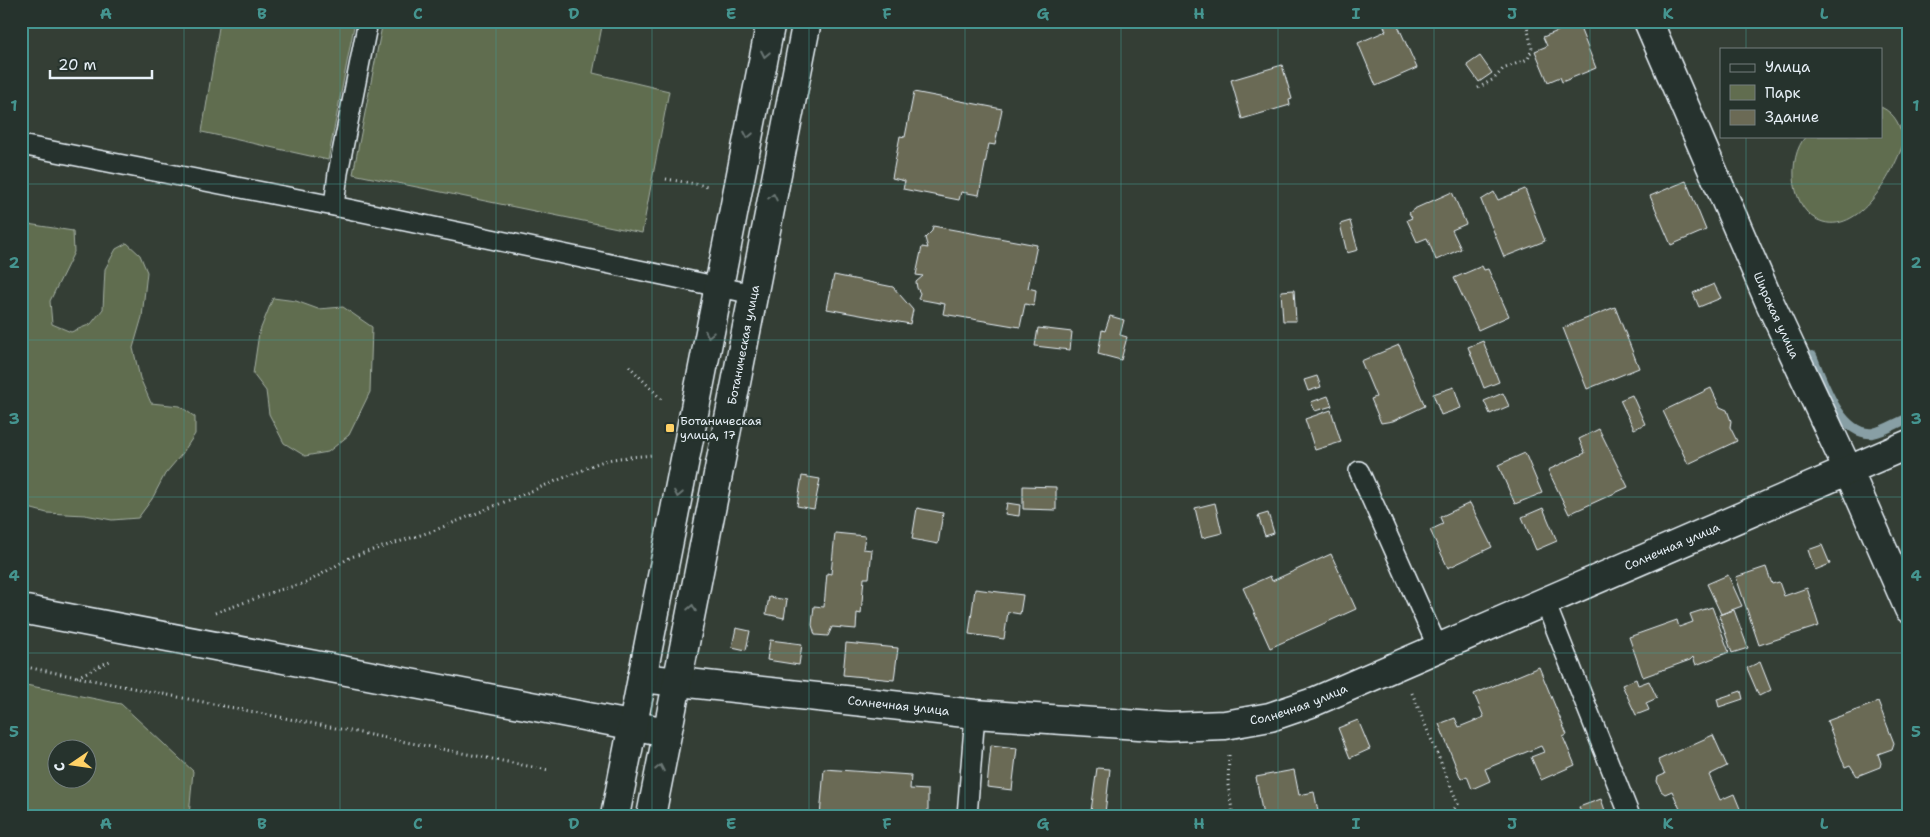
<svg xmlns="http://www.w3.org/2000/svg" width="1930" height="837" viewBox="0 0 1930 837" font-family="'Shantell Sans',sans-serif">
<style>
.green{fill:#616d4f;stroke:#a4afa4;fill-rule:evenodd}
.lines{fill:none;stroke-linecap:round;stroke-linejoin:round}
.stream{stroke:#889fa5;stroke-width:10}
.building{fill:#6b6a55;stroke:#e8f1f8}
.lane-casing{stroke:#e8f1f8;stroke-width:22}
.street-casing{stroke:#e8f1f8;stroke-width:31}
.secondary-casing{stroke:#e8f1f8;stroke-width:31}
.path{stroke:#e8f1f8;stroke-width:3;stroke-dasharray:1 4;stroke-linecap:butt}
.lane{stroke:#26332d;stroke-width:19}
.street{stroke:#26332d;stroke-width:28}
.secondary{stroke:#26332d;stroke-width:28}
.oneway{stroke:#6a7674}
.grid{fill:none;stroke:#459590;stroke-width:1;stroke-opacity:0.55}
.poi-dot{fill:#ffd166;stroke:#26332d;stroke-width:2}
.labels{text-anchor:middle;stroke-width:4.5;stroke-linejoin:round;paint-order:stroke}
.street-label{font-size:12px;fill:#e8f1f8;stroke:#26332d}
.poi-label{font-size:12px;fill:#e8f1f8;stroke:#26332d;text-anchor:start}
.neatline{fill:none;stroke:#459590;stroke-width:2}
.grid-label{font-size:16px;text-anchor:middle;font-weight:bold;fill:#459590}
</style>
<rect width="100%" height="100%" fill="#343e35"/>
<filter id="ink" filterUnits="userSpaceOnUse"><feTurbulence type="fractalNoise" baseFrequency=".02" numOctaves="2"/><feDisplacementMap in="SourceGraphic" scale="10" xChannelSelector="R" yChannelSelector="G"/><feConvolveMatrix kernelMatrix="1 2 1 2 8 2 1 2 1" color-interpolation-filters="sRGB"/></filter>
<g filter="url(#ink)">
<path class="green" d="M220 21H355L328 160 202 132Z
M383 21H603L593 73 669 91 642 233 353 174Z
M1881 107C1896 114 1900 126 1904 141 1895 170 1862 233 1823 222 1790 213 1786 158 1806 136H1881Z
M21 223 73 231 74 252 50 301 52 324 71 332 91 324 103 309 105 269 116 249 127 243 140 255 147 272 142 317 133 348 140 378 151 403 180 406 195 417V434L182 454 165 474 152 499 138 518 112 520 85 515 47 513 21 506Z
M273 298 296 301 318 309 343 307 372 327 370 392 349 435 328 452 305 456 284 443 269 414 266 391 253 374 259 333Z
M21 684 121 704 193 771 189 816H21ZM58 750H88V780H58Z"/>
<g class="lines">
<path class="stream" d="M1812 356C1822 379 1840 437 1873 433 1885 431 1898 422 1909 418"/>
</g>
<path class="building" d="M1382 21H1396L1417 68 1376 86 1358 43 1386 31Z
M1578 23 1596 68 1562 82 1560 77 1548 82 1535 51 1547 46 1543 37Z
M1480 56 1492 73 1479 82 1467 65Z
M1282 65 1292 99 1289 100 1290 105 1242 119 1231 80Z
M914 92 1002 109 995 145 989 144 979 195 961 192 959 200 903 189 905 181 892 178 900 136 905 137Z
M1686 181 1706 230 1671 245 1650 196Z
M1525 189 1545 241 1504 257 1481 200 1494 192 1498 200Z
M1452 192 1466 224 1452 230 1461 249 1436 260 1427 238 1417 242 1407 220 1412 218 1409 213 1414 209Z
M1350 221 1358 250 1347 253 1340 224Z
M933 226 1037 245 1028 288 1036 290 1034 306 1025 304 1020 327 943 314 945 304 918 299 920 293 917 288 916 282 923 276 916 275 922 247 928 248 925 238 932 231Z
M1482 266 1484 270 1488 269 1509 316 1478 330 1454 278Z
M834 275 893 287 913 310 910 324 827 309Z
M1714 284 1721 298 1699 307 1693 293Z
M1294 290 1296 321H1283L1281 291Z
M1615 307 1639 368 1587 389 1563 328Z
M1110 316 1124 320 1120 335 1127 337 1121 360 1098 354 1102 330 1105 331Z
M1038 328 1072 332 1070 350 1035 346Z
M1483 341 1499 382 1484 388 1468 347Z
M1399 345 1425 406 1393 421 1381 423 1371 399 1376 397 1361 361Z
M1317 376 1321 387 1308 391 1304 380Z
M1454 387 1461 408 1441 415 1433 394Z
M1711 388 1720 407 1727 410 1731 421 1730 427 1737 441 1688 464 1663 411Z
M1503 393 1509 406 1490 414 1484 401Z
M1632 395 1645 424 1634 429 1620 400Z
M1328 396 1332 406 1315 411 1311 402Z
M1331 410 1341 442 1315 450 1305 419Z
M1599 429 1628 487 1569 514 1548 470 1585 453 1579 439Z
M1525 453 1542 493 1515 504 1498 465Z
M802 476 820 479 814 509 797 506Z
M1023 486 1056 487V510L1023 509Z
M1007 503 1020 505 1019 516 1005 514Z
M1215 503 1222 533 1202 538 1195 508Z
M1470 503 1492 547 1448 568 1430 530 1443 524 1440 517Z
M917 508 943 513 938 544 912 539Z
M1543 508 1557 541 1536 550 1522 517Z
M1268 513 1274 533 1265 536 1258 516Z
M835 533 865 536 863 549 872 550 869 578H864L861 614 857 613 856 629 832 627 828 636 815 635 812 625 814 606 824 607 827 573 831 574Z
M1822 545 1830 564 1815 570 1808 550Z
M1331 554 1356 609 1270 648 1243 588 1270 576 1272 581Z
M1766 567 1772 584 1779 582 1784 596 1807 588 1819 626 1759 645 1736 577Z
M1728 575 1742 606 1721 614 1707 584Z
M975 589 1023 595 1020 614 1008 612 1004 639 969 634Z
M769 597 787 600 784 618 766 614Z
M1712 607 1729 652 1696 665 1693 657 1690 660 1643 677 1629 637 1677 620 1679 627 1693 622 1690 614Z
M1734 610 1748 648 1732 653 1719 615Z
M736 628 750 631 746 650 732 647Z
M770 640 802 644 799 665 767 660Z
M846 643 898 648 894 680 843 675Z
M1760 662 1771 690 1759 696 1747 668Z
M1539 667 1567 735 1563 737 1575 765 1541 780 1531 757 1544 752 1541 746 1485 769 1490 781 1472 789 1467 776 1461 779 1439 724 1455 718 1459 727 1484 717 1474 694Z
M1636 679 1638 685 1649 681 1657 698 1646 703 1649 710 1636 715 1622 685Z
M1741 691 1743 699 1719 707 1717 699Z
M1878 702 1894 743 1892 749 1878 754 1881 763 1880 767 1857 776 1850 765 1845 767 1827 721Z
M1358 720 1370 749 1350 758 1338 728Z
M1713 735 1727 766 1709 775 1720 800 1734 794 1743 816H1683L1672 791 1665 794 1661 791 1657 781 1658 777 1665 774 1658 760Z
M991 745 1017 748 1012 790 987 787Z
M1097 768 1110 769 1105 813 1091 811Z
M824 769 911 775 910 789 928 790V816H820Z
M1294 770 1299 795 1314 792 1319 816H1263L1256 777Z
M1601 799 1607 816H1582L1579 807Z"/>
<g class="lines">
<defs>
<path id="lane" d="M21 145 334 206 753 294
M334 206 338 173 368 21
M1359 471 1438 648
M1545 602 1630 816
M967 816 975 714"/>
<g id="street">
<path id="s1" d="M1648 21 1770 303 1848 470 1909 609"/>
<path d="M21 609 667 732"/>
<path id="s2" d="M642 678 975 714 1169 727 1225 725 1270 717 1311 703 1909 444"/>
</g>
<g id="secondary">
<path d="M615 816 771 21"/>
<path id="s3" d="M651 816 807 21"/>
</g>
</defs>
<use href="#lane" class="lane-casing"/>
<use href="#street" class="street-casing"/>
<use href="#secondary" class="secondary-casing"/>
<path class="path" d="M1478 88 1494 79 1503 69 1528 59 1532 49 1526 21
M666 179 708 186
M629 366 663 401
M215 613 279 590 306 583 351 557 433 531 583 470C608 456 625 458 653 455
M21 666 548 770
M77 677 112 660
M1412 693 1458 804 1449 816
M1229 755 1228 785 1233 816"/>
<use href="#lane" class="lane"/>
<use href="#street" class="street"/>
<use href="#secondary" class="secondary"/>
</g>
<defs><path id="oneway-chevron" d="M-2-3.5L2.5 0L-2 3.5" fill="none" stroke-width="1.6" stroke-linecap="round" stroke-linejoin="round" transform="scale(1.25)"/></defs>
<g class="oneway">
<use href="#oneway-chevron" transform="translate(765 54) rotate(101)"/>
<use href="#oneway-chevron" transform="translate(748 135) rotate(101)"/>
<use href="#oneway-chevron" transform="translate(773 197) rotate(-78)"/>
<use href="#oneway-chevron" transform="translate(709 334) rotate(101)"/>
<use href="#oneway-chevron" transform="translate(678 494) rotate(101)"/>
<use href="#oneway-chevron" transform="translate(692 608) rotate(-79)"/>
<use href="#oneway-chevron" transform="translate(660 768) rotate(-79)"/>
</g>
</g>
<path class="grid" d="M184 21V816M340 21V816M496 21V816M652 21V816M809 21V816M965 21V816M1121 21V816M1278 21V816M1434 21V816M1590 21V816M1746 21V49M1746 136V816M21 184H1909M21 340H1909M21 497H1909M21 653H1909"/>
<rect class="poi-dot" x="665" y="423" width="10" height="10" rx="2.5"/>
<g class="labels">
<g class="street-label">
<text dy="4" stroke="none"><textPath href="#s1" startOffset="321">Широкая улица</textPath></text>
<text dy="4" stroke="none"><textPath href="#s3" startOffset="480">Ботаническая улица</textPath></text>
<text dy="4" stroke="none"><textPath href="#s2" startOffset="1068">Солнечная улица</textPath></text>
<text dy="4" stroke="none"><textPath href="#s2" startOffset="662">Солнечная улица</textPath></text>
<text dy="4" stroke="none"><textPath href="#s2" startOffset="258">Солнечная улица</textPath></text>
</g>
<g class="poi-label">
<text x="680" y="425">Ботаническая<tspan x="680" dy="14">улица, 17</tspan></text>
</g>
</g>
<rect width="1930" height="837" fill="none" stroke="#26332d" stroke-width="55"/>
<rect x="1720" y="48" width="162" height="90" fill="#26332d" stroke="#747f7e"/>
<rect x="1730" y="64" width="25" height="8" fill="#26332d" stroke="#747f7e"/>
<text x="1765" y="72" font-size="15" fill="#e8f1f8">Улица</text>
<rect x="1730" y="85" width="25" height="15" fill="#616d4f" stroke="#747f7e"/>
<text x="1765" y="98" font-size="15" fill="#e8f1f8">Парк</text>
<rect x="1730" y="110" width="25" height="15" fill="#6b6a55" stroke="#747f7e"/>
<text x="1765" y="122" font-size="15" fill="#e8f1f8">Здание</text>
<g transform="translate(72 764) rotate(257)"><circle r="24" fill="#26332d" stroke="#747f7e"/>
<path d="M0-4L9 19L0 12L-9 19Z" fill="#ffd166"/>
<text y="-8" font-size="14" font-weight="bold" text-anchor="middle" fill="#e8f1f8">С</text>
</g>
<path d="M50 70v8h102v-8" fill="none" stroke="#e8f1f8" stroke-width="2.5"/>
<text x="58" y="70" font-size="15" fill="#e8f1f8" stroke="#26332d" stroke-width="4" paint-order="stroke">20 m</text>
<rect x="28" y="28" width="1874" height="782" class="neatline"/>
<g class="grid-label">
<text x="106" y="19">A</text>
<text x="262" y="19">B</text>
<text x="418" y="19">C</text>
<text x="574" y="19">D</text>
<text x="731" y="19">E</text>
<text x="887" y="19">F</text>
<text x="1043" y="19">G</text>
<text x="1199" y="19">H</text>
<text x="1356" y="19">I</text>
<text x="1512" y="19">J</text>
<text x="1668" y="19">K</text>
<text x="1824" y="19">L</text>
<text x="14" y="111">1</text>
<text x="1916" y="111">1</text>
<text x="14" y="268">2</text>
<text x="1916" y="268">2</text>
<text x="14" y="424">3</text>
<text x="1916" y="424">3</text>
<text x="14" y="581">4</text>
<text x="1916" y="581">4</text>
<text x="14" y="737">5</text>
<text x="1916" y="737">5</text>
<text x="106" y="829">A</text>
<text x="262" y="829">B</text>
<text x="418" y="829">C</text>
<text x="574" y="829">D</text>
<text x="731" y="829">E</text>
<text x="887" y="829">F</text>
<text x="1043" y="829">G</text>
<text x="1199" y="829">H</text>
<text x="1356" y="829">I</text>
<text x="1512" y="829">J</text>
<text x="1668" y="829">K</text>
<text x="1824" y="829">L</text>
</g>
</svg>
